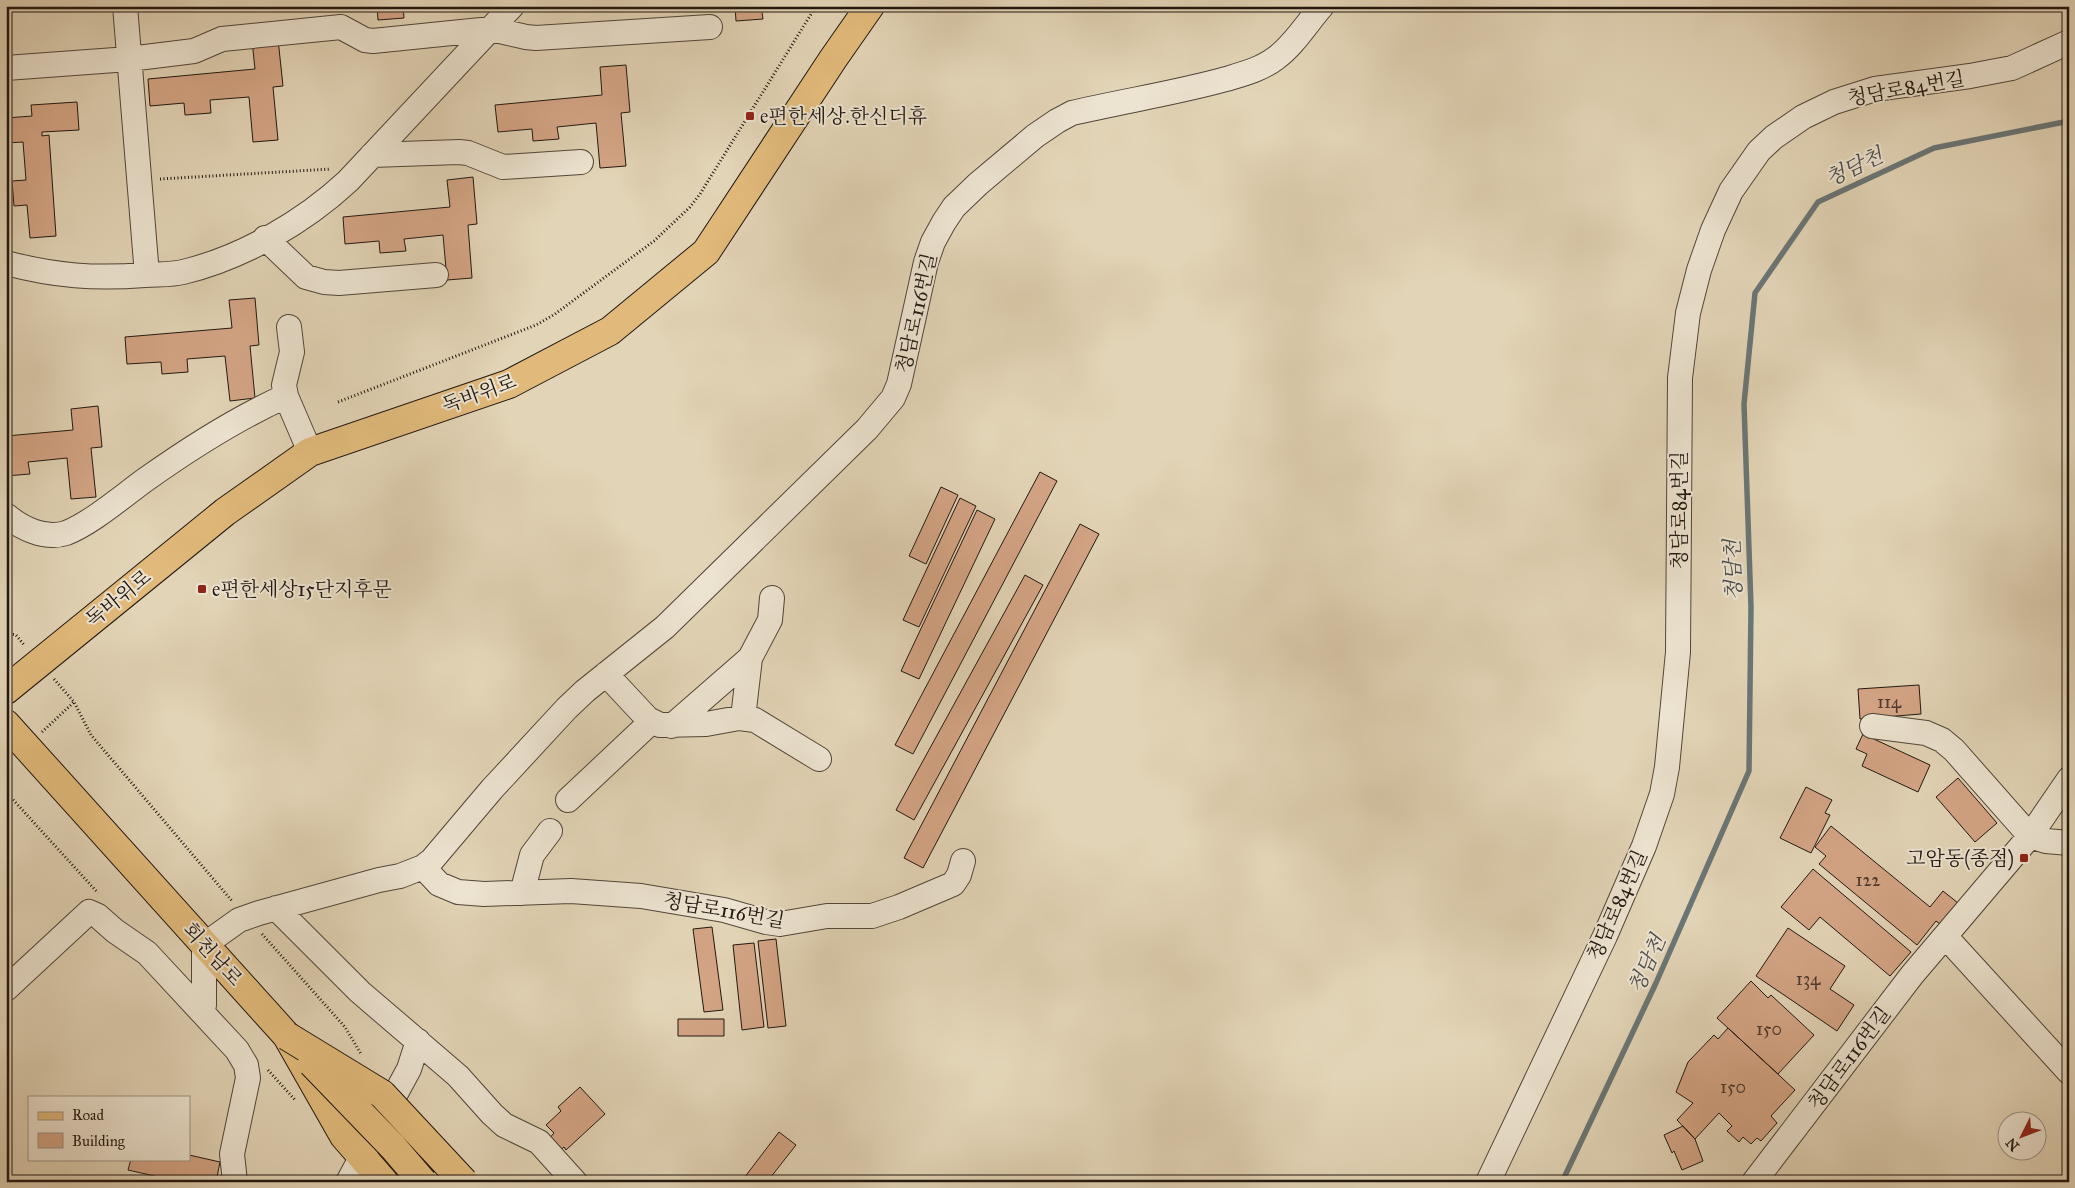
<svg xmlns="http://www.w3.org/2000/svg" width="2075" height="1188" viewBox="0 0 2075 1188" font-family="'IM FELL Great Primer','Noto Serif KR',serif">
<style>
.lines{fill:none;stroke-linecap:round;stroke-linejoin:round}
.stream{stroke:#6a7676;stroke-width:5.5}
.building{fill:#d4a585;stroke:#211711}
.minor-casing{stroke:#51463a;stroke-width:26}
.major-casing{stroke:#211711;stroke-width:30}
.path{stroke:#211711;stroke-width:3;stroke-dasharray:1 2.5;stroke-linecap:butt}
.minor{stroke:#ece3d0;stroke-width:24}
.major{stroke:#e1ba7b;stroke-width:28}
.major-bridge-casing{stroke:#211711;stroke-width:30;stroke-linecap:butt}
.major-bridge{stroke:#e1ba7b;stroke-width:28}
.poi-dot{fill:#8f2418;stroke:#ece3d0;stroke-width:2}
.labels{text-anchor:middle;stroke-width:4;stroke-linejoin:round;paint-order:stroke}
.number-label{font-size:18px;fill:#4e3a2e}
.street-label{font-size:20px;fill:#211711;stroke:#ece3d0}
.poi-label{font-size:20px;fill:#211711;stroke:#ece3d0;text-anchor:start}
.water-label{font-size:21px;font-style:italic;fill:#4c4e4c;stroke:#ece3d0}
</style>
<rect width="100%" height="100%" fill="#e2d4b6"/>
<filter id="stains"><feTurbulence type="fractalNoise" baseFrequency=".004" numOctaves="4"/><feColorMatrix values="0 0 0 0 .2 0 0 0 0 .09 0 0 0 0 .02 0 0 0 .5 -.17"/></filter>
<radialGradient id="worn" r=".72"><stop offset=".6" stop-color="#630" stop-opacity="0"/><stop offset="1" stop-color="#630" stop-opacity=".3"/></radialGradient>
<g class="lines">
<path class="stream" d="M1562 1182 1656 983 1749 771 1751 607 1744 404 1755 293 1818 202 1934 148 2069 121"/>
</g>
<path class="building" d="M377 6H403L404 18 378 20Z
M735 6H761L763 19 736 21Z
M278 39 283 86 273 87 278 140 253 142 249 97 210 100 211 113 185 115 184 103 150 106 148 79 255 69 252 41Z
M626 65 630 112 621 113 626 166 600 168 596 123 557 127 559 139 533 141 532 129 498 132 495 105 602 95 600 67Z
M77 102 79 130 42 132V136L49 135 56 236 30 238 27 205 14 206 12 181 26 180 23 142 6 143V118L32 116 31 105Z
M473 177 477 224 468 225 472 278 447 280 443 235 404 239 406 251 380 253 379 241 345 244 343 217 450 207 447 180Z
M255 298 259 345 250 346 255 398 230 401 225 356 187 359 188 372 162 374 161 362 127 364 125 337 232 328 229 300Z
M98 406 102 447 91 448 96 497 71 499 67 458 28 462 30 474 6 476V436L73 430 71 409Z
M1040 472 1057 481 913 754 895 745Z
M941 487 958 495 926 564 909 556Z
M960 498 976 506 919 627 903 620Z
M977 510 995 519 919 679 901 671Z
M1080 524 1099 534 923 868 904 858Z
M1025 575 1043 585 914 820 896 810Z
M1919 685 1921 714 1860 719 1858 689Z
M1863 734 1930 765 1918 792 1862 766 1867 754 1856 749Z
M1958 778 1997 823 1975 842 1936 797Z
M1806 787 1832 800 1825 813 1830 815 1811 853 1780 838Z
M1831 826 1930 907 1943 891 1958 903 1940 924 1936 921 1917 945 1819 864 1826 856 1815 847Z
M1813 869 1911 952 1890 976 1820 917 1809 930 1781 907Z
M712 927 723 1010 704 1012 693 929Z
M1788 928 1845 966 1830 989 1854 1005 1837 1031 1756 976Z
M776 939 786 1026 768 1028 758 941Z
M754 943 764 1027 742 1030 733 945Z
M1751 981 1768 998 1771 995 1814 1035 1778 1074 1717 1018Z
M678 1019H724V1036H678Z
M1728 1028 1795 1090 1771 1116 1777 1123 1761 1141 1757 1138 1751 1144 1743 1137 1739 1142 1727 1131 1732 1126 1719 1113 1695 1139 1677 1120 1693 1103 1676 1092 1688 1062 1714 1035 1718 1039Z
M580 1087 605 1114 566 1150 564 1147 559 1151 548 1140 554 1133 546 1125 561 1111 558 1107Z
M1683 1126 1695 1139 1703 1161 1682 1170 1674 1151 1672 1153 1664 1135Z
M779 1132 796 1145 767 1182H741Z
M189 1155 220 1162 216 1182H181L128 1170 131 1159H189Z"/>
<g class="lines">
<defs>
<path id="minor" d="M125 6 147 275
M6 68 129 59 194 51 222 39 341 27 365 40 373 41 491 29 526 37 536 38 710 27
M372 155 459 152 468 153 503 167 581 162
M265 238 306 277 324 282 339 283 436 275
M6 263C55 276 95 279 145 275 158 274 171 275 183 272 242 258 304 222 348 181L512 6
M289 327 292 352 284 385 286 396 310 452
M6 515C21 528 45 540 66 533 90 524 123 496 145 480 190 448 235 419 286 396
M606 674 648 719 660 725 706 724 739 718 755 720 819 759
M743 718 750 658
M672 726 750 658 770 620 772 598
M1872 726 1926 733 1942 740 1954 750 2030 836 2046 841 2069 843
M568 800 652 721
M423 867 439 884 458 892 484 894 571 891 641 896 724 910 766 922 780 924 827 916H872L899 907 953 884 959 875 963 861
M522 893 532 855 550 831
M276 908 360 992 458 1076 492 1114 504 1125 539 1142 575 1182
M1945 936 2069 1072
M6 989 89 912 98 916 115 931 147 953 237 1050 246 1065 248 1078 232 1154 235 1182
M202 1012 204 1005V945L239 920 259 913 379 880 400 876 423 867 432 860 492 789 567 708 585 691 665 627 867 429 893 398 899 384 926 262 933 242 944 222 954 207 978 184 1035 136 1057 121 1072 113C1123 101 1176 93 1226 79 1243 74 1262 69 1276 58 1294 45 1307 23 1322 6
M348 1182 409 1069 418 1041
M1488 1182 1605 936 1644 846 1662 794 1667 767 1678 652 1680 378 1688 313 1699 270 1713 230 1731 191 1759 151 1774 137 1803 117 1834 102 1875 89 1970 76 2012 68 2069 42
M1754 1182 1912 975 2030 836 2069 779"/>
<path id="major" d="M6 690 225 512 310 452 509 384 610 331 706 252 833 59 870 6
M6 724 287 1036 344 1136 384 1182"/>
</defs>
<use href="#minor" class="minor-casing"/>
<use href="#major" class="major-casing"/>
<path class="path" d="M160 179 331 169
M338 402 536 325 555 314 654 241 690 207 700 194 816 6
M6 633 16 635 25 646
M54 679 74 702 91 735 232 901
M42 732 74 702
M6 792 98 893
M262 934 345 1027 361 1054
M268 1070 296 1101"/>
<use href="#minor" class="minor"/>
<use href="#major" class="major"/>
<defs>
<path id="major-bridge" d="M287 1036 382 1094 464 1182
M312 1063 393 1147 423 1182"/>
</defs>
<use href="#major-bridge" class="major-bridge-casing"/>
<use href="#major-bridge" class="major-bridge"/>
</g>
<g class="poi-dot">
<rect x="745" y="111" width="10" height="10" rx="2.5"/>
<rect x="197" y="584" width="10" height="10" rx="2.5"/>
<rect x="2019" y="853" width="10" height="10" rx="2.5"/>
</g>
<g class="labels">
<g class="number-label">
<text x="1889" y="708">114</text>
<text x="1868" y="886">122</text>
<text x="1808" y="985">134</text>
<text x="1769" y="1035">150</text>
<text x="1733" y="1093">150</text>
</g>
<g class="street-label">
<text transform="translate(1906 88) rotate(-10)" y="7">청담로84번길</text>
<text transform="translate(916 313) rotate(-77)" y="7">청담로116번길</text>
<text transform="translate(479 393) rotate(-20)" y="7">독바위로</text>
<text transform="translate(1679 510) rotate(-90)" y="7">청담로84번길</text>
<text transform="translate(118 598) rotate(-39)" y="7">독바위로</text>
<text transform="translate(1617 905) rotate(-66)" y="7">청담로84번길</text>
<text transform="translate(724 910) rotate(10)" y="7">청담로116번길</text>
<text transform="translate(213 954) rotate(48)" y="7">회천남로</text>
<text transform="translate(1849 1058) rotate(-53)" y="7">청담로116번길</text>
</g>
<g class="poi-label">
<text x="760" y="123">e편한세상.한신더휴</text>
<text x="212" y="596">e편한세상15단지후문</text>
<text x="2014" y="865" text-anchor="end">고암동(종점)</text>
</g>
<g class="water-label">
<text transform="translate(1854 167) rotate(-25)" y="7">청담천</text>
<text transform="translate(1733 570) rotate(-92)" y="7">청담천</text>
<text transform="translate(1647 964) rotate(-66)" y="7">청담천</text>
</g>
</g>
<rect width="2075" height="1188" fill="none" stroke="#e2d4b6" stroke-width="25"/>
<rect x="8" y="8" width="2060" height="1173" fill="none" stroke="#211711" stroke-width="2.5"/>
<rect x="12" y="12" width="2050" height="1163" fill="none" stroke="#211711"/>
<rect x="28" y="1096" width="162" height="65" fill="#ece3d0" stroke="#9b9184"/>
<rect x="38" y="1112" width="25" height="8" fill="#e1ba7b" stroke="#9b9184"/>
<text x="72" y="1120" font-size="15" fill="#211711">Road</text>
<rect x="38" y="1133" width="25" height="15" fill="#d4a585" stroke="#9b9184"/>
<text x="72" y="1146" font-size="15" fill="#211711">Building</text>
<g transform="translate(2022 1136) rotate(228)"><circle r="24" fill="#ece3d0" stroke="#9b9184"/>
<path d="M0-4L9 19L0 12L-9 19Z" fill="#8f2418"/>
<text y="-8" font-size="14" font-weight="bold" text-anchor="middle" fill="#211711">N</text>
</g>
<rect width="100%" height="100%" filter="url(#stains)"/>
<rect width="100%" height="100%" fill="url(#worn)"/>
</svg>
